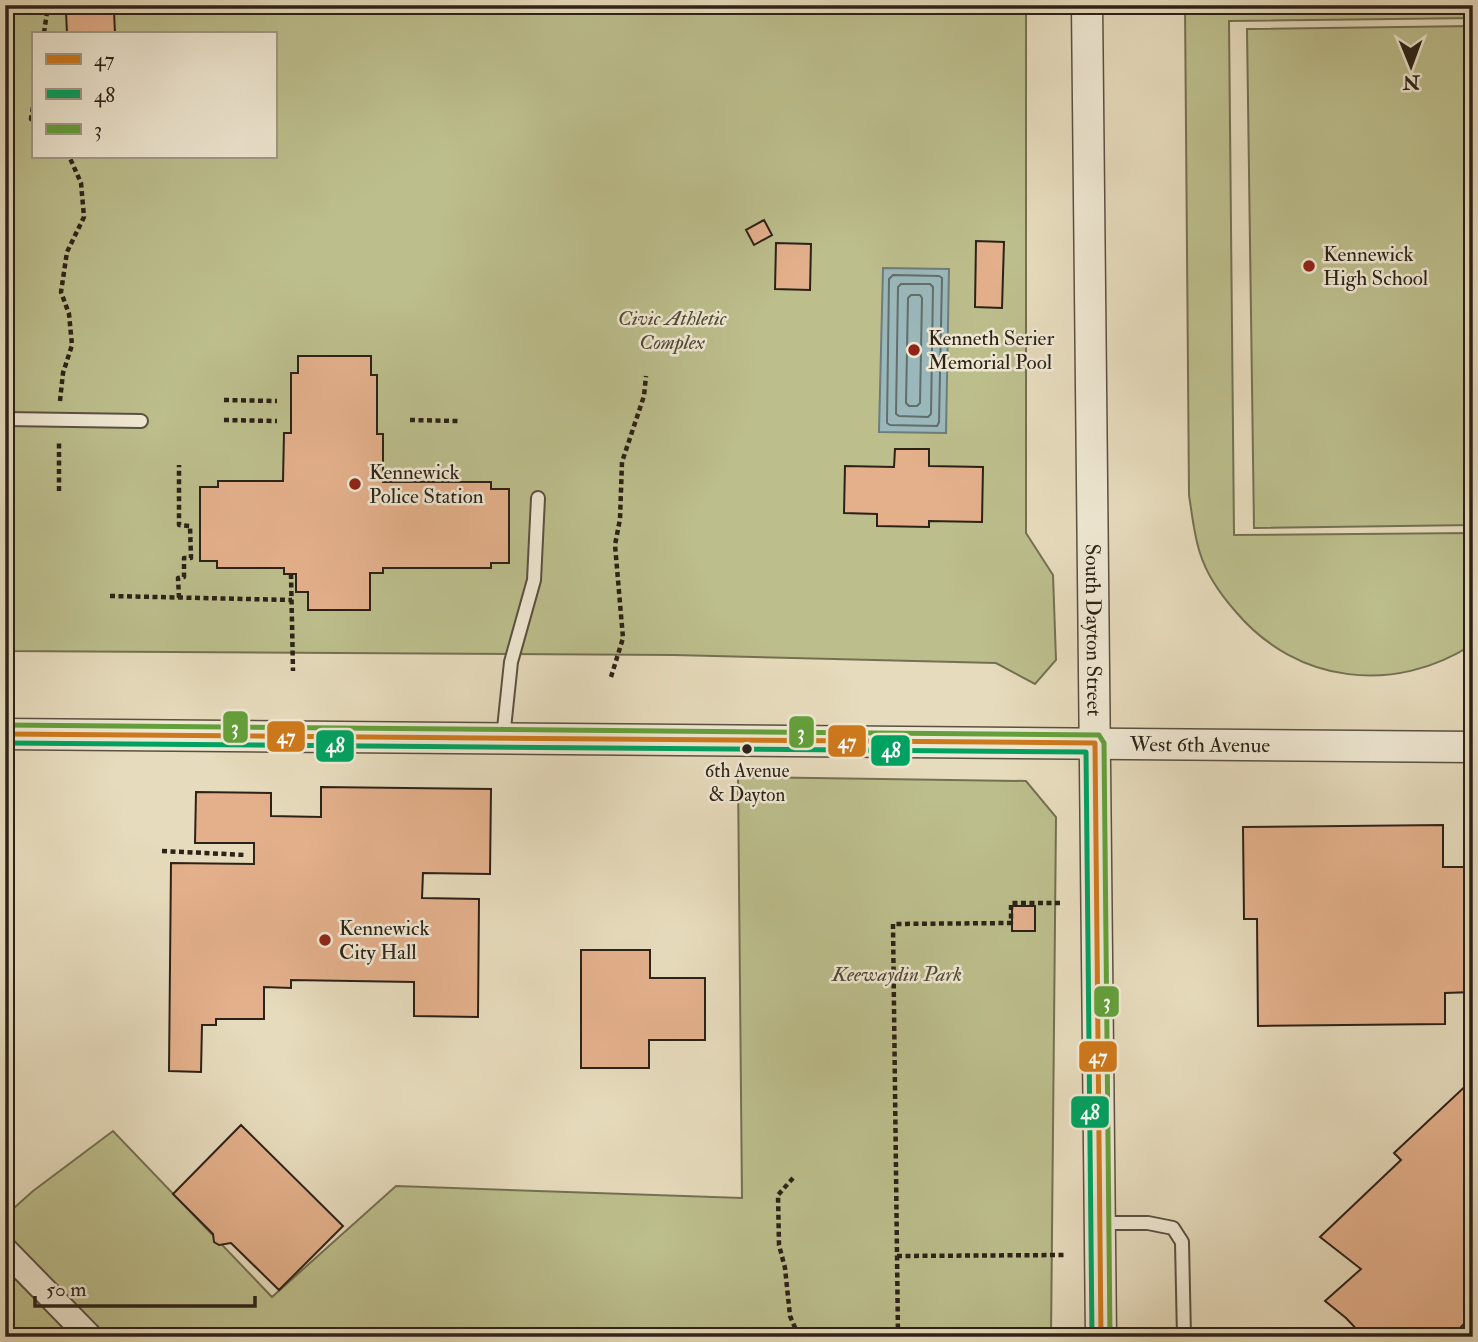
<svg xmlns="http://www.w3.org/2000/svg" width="1478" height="1342" viewBox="0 0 1478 1342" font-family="'IM FELL Double Pica',serif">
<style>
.green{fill:#bcbe8c;stroke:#747052;stroke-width:2;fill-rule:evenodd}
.water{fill:#9ab8bb;stroke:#6e7c7a;stroke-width:2}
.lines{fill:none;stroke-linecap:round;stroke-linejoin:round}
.shore{stroke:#636d6a;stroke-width:2}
.building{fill:#e3b08b;stroke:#2c2218;stroke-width:2}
.service-casing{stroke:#5a5041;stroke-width:16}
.minor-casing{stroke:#5a5041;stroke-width:28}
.tertiary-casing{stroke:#5a5041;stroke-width:33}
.path{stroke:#2c2218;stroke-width:4.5;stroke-dasharray:5 3.5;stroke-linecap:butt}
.service{stroke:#efe8d3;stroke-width:12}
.minor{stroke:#efe8d3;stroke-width:24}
.tertiary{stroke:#efe8d3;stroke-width:30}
.bus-1-casing{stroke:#efe8d3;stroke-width:10}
.bus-2-casing{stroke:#efe8d3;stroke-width:10}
.bus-3-casing{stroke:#efe8d3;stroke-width:10}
.bus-1{stroke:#ce791d;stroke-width:5}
.bus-2{stroke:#00a261;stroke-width:5}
.bus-3{stroke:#63a03b;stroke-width:5}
.poi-dot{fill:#8f2418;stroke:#efe8d3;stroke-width:2.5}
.bus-dot{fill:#2c2218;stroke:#efe8d3;stroke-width:2.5}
.labels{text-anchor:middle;stroke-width:5;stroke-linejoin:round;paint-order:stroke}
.bus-label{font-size:19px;fill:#2c2218;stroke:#efe8d3}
.poi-label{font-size:21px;fill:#2c2218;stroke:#efe8d3;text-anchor:start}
.park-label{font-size:21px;font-style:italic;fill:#504935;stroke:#efe8d3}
.street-label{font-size:21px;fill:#2c2218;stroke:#efe8d3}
.line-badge{stroke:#efe8d3;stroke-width:2.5}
.badge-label{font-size:19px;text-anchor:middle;font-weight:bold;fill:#fff}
</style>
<rect width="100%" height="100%" fill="#e6dbbc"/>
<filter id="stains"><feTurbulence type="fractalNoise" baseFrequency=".00286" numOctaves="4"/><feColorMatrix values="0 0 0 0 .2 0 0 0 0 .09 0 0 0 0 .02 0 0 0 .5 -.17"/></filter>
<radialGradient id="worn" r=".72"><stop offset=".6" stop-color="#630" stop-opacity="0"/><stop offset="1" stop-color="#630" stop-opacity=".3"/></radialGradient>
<path class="green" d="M5 5H1026V533L1053 575 1056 660 1035 684 996 663 674 655 5 651ZM33 33H275V156H33Z
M1185 5H1473V18L1229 21 1234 535 1473 533V644C1395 695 1297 684 1236 612 1221 595 1207 576 1200 553 1194 535 1192 514 1189 495Z
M1473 26V525L1254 528 1247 29Z
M738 777 1026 781 1056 817 1051 1337H5V1216L33 1191 113 1131 272 1297 396 1186 742 1198Z"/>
<path class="water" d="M883 268 949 269 946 433 879 432Z"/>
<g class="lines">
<path class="shore" d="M893 275 939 276 942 278 939 422 937 426 890 425 887 423 889 279Z
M901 284H930L933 287 931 414 928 417 899 416 896 414 898 287Z
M911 295H920L922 298 920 403 917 406H909L906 403 908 298Z"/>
</g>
<path class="building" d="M114 11 115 33H67L66 12Z
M764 220 772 235 754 245 746 230Z
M976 241 1004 242 1002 308 975 307Z
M776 243 811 244 810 290 775 289Z
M298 356H371V375H377V434H383V482H491V489H509V563H491V568H383V573H370V610H308V592H296V574H284V568H217V561H200V487H218V481H283L284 433H291V373H298Z
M895 449H929V466L983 467 982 522 929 521V527L877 526V514L844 513 845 466 894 467Z
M321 787 491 789 490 874 423 873 422 898 479 899 478 1017 414 1016V982L291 980V988L264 987V1019H216V1025H202L201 1072 169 1071 171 863 254 864V843H195L196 792 271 793V816L321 817Z
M1443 825V867H1473V992L1445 993V1024L1258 1026 1257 919H1244L1243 827Z
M1012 906H1035V931H1012Z
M581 950H650V978H705V1040H649V1068H581Z
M1473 1079V1314L1461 1327 1470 1337H1364L1346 1318 1325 1301 1361 1269 1320 1237 1401 1160 1394 1153Z
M241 1125 343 1226 279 1290 231 1243 219 1245 214 1242 213 1234 173 1194Z"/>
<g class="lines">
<defs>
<path id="service" d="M5 419 141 421
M503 738 511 662 534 580 538 498
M1100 1223H1148L1173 1228 1182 1242 1184 1337"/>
<path id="minor" d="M5 1250 90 1337"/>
<g id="tertiary">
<path id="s1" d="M1087 5 1101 1337"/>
<path id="s2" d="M5 734 1473 747"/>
</g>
</defs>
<use href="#service" class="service-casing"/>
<use href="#minor" class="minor-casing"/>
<use href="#tertiary" class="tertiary-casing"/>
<path class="path" d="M44 33 48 5
M33 107 31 119 33 121
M224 400 277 401
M60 401 63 373 72 345 69 314 61 292 67 252 84 217 81 183 69 156
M224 420 277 421
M410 420 458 421
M59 491V440
M291 574 293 671
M110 596 292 600
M179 598 178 578 184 577V558H191L190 526 179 525V465
M611 677 623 638 615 545 620 519 622 462 644 396 646 376
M162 851 246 855
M793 1178 778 1195 779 1245 785 1268 790 1316 799 1337
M897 1256 1064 1255
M898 1337 893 924 1011 923V903H1062"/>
<use href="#service" class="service"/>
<use href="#minor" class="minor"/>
<use href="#tertiary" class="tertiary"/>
<defs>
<path id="bus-1" d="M5 734 1095 743 1101 1337"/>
<path id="bus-2" d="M5 743 1086 752 1092 1337"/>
<path id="bus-3" d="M5 725 1099 735 1104 743 1110 1337"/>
</defs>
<use href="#bus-1" class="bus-1-casing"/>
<use href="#bus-2" class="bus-2-casing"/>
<use href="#bus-3" class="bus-3-casing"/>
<use href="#bus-1" class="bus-1"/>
<use href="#bus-2" class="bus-2"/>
<use href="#bus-3" class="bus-3"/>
</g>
<g class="poi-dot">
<circle cx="1309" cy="266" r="7"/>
<circle cx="914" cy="350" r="7"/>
<circle cx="355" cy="484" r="7"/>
<circle cx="325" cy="940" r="7"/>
</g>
<circle class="bus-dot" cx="747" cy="749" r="6"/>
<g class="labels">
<g class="bus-label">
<text x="747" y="777">6th Avenue<tspan x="747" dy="24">&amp; Dayton</tspan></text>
</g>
<g class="poi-label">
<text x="1323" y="261">Kennewick<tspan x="1323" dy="24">High School</tspan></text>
<text x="928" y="345">Kenneth Serier<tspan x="928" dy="24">Memorial Pool</tspan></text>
<text x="369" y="479">Kennewick<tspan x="369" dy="24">Police Station</tspan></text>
<text x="339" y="935">Kennewick<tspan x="339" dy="24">City Hall</tspan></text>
</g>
<g class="park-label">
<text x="672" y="325">Civic Athletic<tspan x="672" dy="24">Complex</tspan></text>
<text x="897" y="981">Keewaydin Park</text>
</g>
<g class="street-label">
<text dy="7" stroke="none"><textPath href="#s1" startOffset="625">South Dayton Street</textPath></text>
<text dy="7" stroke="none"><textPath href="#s2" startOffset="1195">West 6th Avenue</textPath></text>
</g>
</g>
<g class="line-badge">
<rect x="222" y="710" width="27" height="34" rx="7" fill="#63a03b"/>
<rect x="788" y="715" width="27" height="34" rx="7" fill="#63a03b"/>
<rect x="266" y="720" width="40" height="33" rx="7" fill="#ce791d"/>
<rect x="827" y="724" width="40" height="34" rx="7" fill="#ce791d"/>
<rect x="315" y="729" width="40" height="34" rx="7" fill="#00a261"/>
<rect x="870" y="734" width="41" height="33" rx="7" fill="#00a261"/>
<rect x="1093" y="985" width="27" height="33" rx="7" fill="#63a03b"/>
<rect x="1078" y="1040" width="40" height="33" rx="7" fill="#ce791d"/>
<rect x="1070" y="1095" width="40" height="34" rx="7" fill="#00a261"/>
</g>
<g class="badge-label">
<text x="235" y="734">3</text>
<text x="801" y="739">3</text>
<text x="286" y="743">47</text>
<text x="847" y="748">47</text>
<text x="335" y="752">48</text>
<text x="891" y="757">48</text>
<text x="1107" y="1008">3</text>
<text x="1098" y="1063">47</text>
<text x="1090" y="1119">48</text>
</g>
<rect width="1478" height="1342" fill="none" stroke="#e6dbbc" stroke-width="28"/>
<rect x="7" y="7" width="1464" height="1328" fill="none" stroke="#2c2218" stroke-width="3.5"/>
<rect x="14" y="14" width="1450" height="1314" fill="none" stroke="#2c2218" stroke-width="2"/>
<rect x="32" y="32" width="245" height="126" fill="#efe8d3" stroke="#a19988" stroke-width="2"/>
<rect x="46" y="54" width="35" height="10" fill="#ce791d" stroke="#a19988" stroke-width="2"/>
<text x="94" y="66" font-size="21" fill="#2c2218">47</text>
<rect x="46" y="89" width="35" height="10" fill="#00a261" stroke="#a19988" stroke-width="2"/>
<text x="94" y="102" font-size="21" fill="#2c2218">48</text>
<rect x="46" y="124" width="35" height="10" fill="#63a03b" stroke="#a19988" stroke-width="2"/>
<text x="94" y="136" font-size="21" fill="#2c2218">3</text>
<g transform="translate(1411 66) rotate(179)" stroke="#efe8d3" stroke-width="5" paint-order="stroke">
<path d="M0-5L12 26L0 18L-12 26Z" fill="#2c2218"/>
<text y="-10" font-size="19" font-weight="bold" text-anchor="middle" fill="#2c2218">N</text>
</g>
<path d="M35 1296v10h220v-10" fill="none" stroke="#2c2218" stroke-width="3.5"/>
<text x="46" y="1296" font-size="21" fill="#2c2218" stroke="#efe8d3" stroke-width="5" paint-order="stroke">50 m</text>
<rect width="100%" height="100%" filter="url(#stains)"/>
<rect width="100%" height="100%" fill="url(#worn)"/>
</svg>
